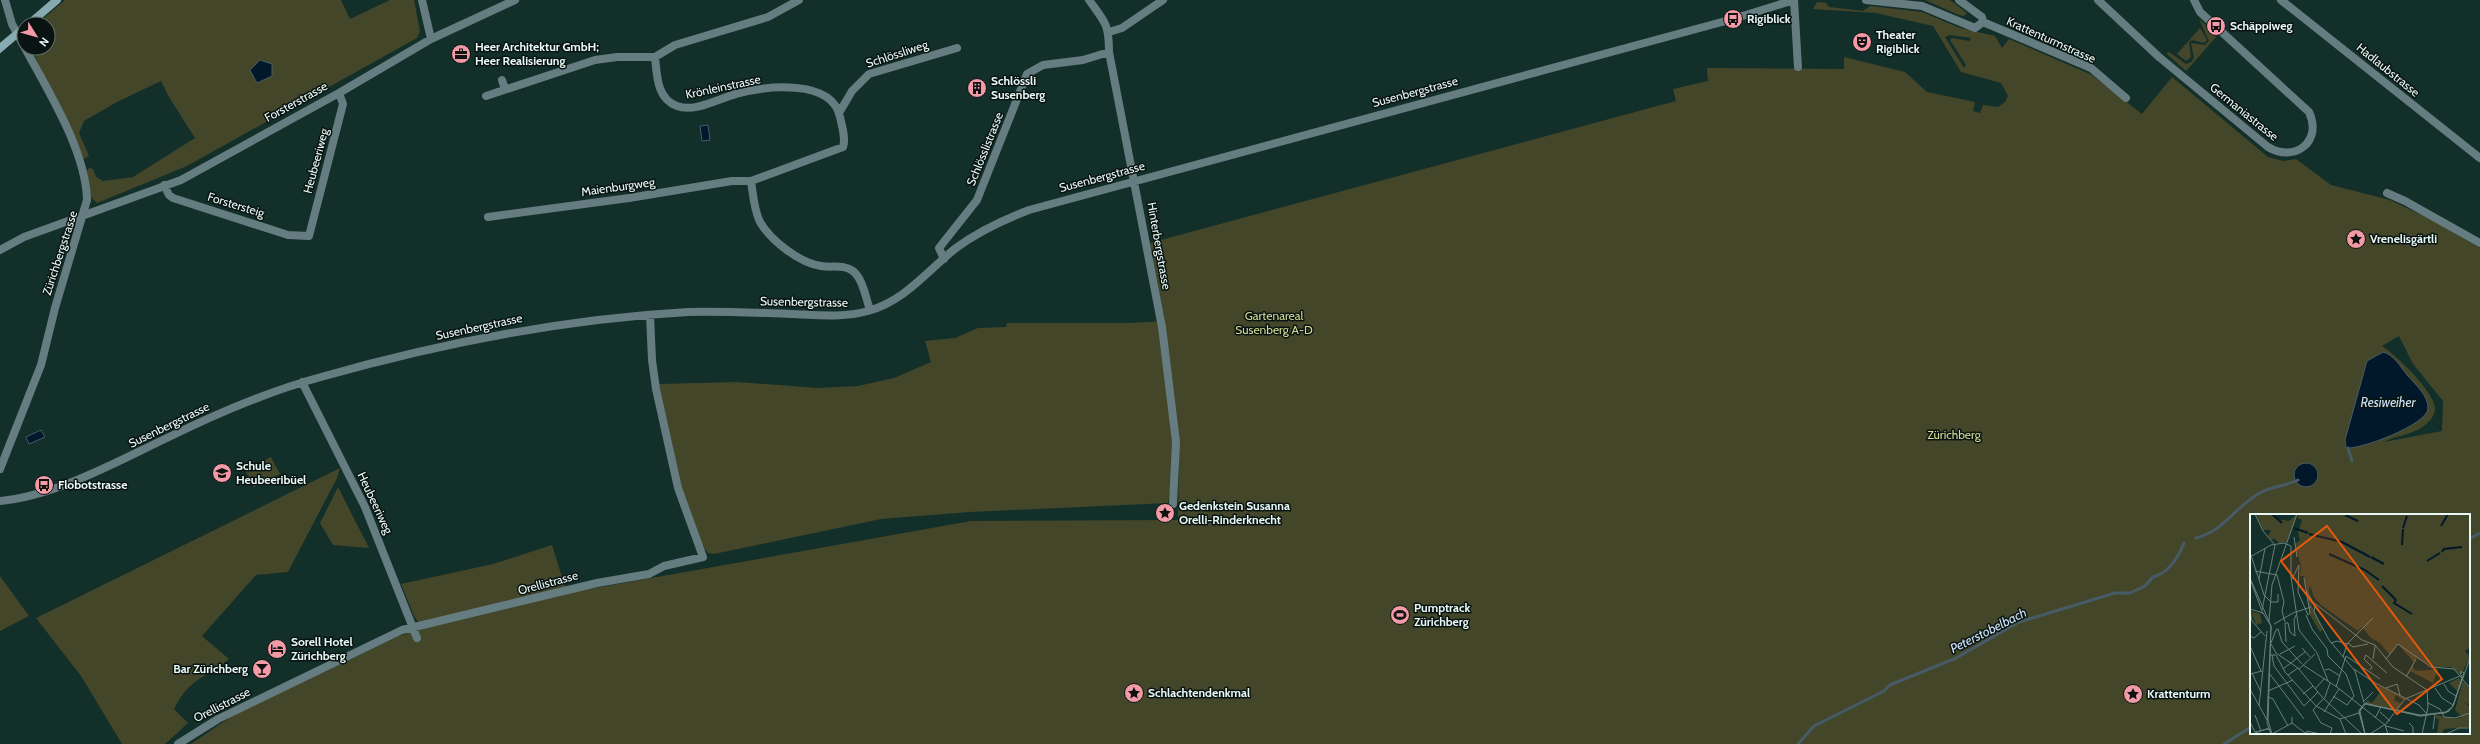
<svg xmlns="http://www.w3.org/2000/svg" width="2480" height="744" viewBox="0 0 2480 744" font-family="Cabin,sans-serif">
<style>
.green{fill:#44462a;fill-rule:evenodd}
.water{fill:#01172a;stroke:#475b67}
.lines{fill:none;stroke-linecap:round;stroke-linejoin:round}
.stream{stroke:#475b67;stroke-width:3}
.street{stroke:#657c81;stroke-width:8}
.secondary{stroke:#85abb3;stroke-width:8}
.tram{stroke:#91a6a1;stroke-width:1}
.labels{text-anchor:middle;stroke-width:3;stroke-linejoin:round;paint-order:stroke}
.poi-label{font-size:12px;font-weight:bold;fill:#e9f9f5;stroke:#091412;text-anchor:start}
.street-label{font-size:12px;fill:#e9f9f5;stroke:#091412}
.park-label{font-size:12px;fill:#d5da93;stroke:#091412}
.water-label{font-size:13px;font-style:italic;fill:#cde3f8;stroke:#091412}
.inset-river{fill:none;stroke:#01172a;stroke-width:2}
.inset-road{fill:none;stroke:#69807b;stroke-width:1}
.view{fill:#e8590c;fill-opacity:0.15;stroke:#e8590c;stroke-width:2}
.inset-edge{fill:none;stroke:#e9f9f5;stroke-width:2}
</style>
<rect width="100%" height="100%" fill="#132f29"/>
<path class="green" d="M65 0H341L350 19 390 0H414L420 31 417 38 187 166 97 203 91 197 87 171 89 168 93 169 96 177 103 181 133 177 195 138 169 97 161 81 117 102 84 121 79 133 89 156 83 159 31 48H48V24H37Z
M1925 0H1950L1967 13 1964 16 1959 15Z
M1817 2 1826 3 1829 7 1863 11 1870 6 1922 12 1960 28 1991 35 1995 36 2002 48 2009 39 2092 75 2142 114 2172 77 2268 157 2283 161 2296 159 2331 185 2390 200 2428 218 2480 248V744H191L232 716 399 636 423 629 414 616 401 584 493 564 552 545 567 593 971 521 1178 520 1179 443 1168 503 970 512 881 519 714 554 708 553 703 547 685 504 658 384 737 382 818 388 858 386 894 378 931 362 925 341 955 338 978 328 1006 327 1007 323H1129L1165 321 1150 243 1676 101 1673 89 1708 81 1707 68 1844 69V57L1905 72 1927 92 1975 102 1973 111 1980 113 1983 105 1998 107 2005 102 2008 96 2001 83 1961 72 1933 26 1876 13 1813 9ZM1950 35 1971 38 1970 41 1952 38 1950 40 1966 65 1964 68 1945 37ZM2399 336 2413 364 2443 401 2442 431 2384 442C2394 436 2410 435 2421 428 2427 424 2435 417 2435 409 2435 392 2396 355 2382 346ZM2251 515H2469V733H2251Z
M2199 19 2217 36 2186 71 2166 53 2169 52 2186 64 2191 62 2194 58 2191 43 2205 45 2209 41Z
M2200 28 2207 40 2204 43 2192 40 2189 42 2191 57 2186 61 2177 54Z
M271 457 280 474 254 487 245 470Z
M340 468 337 478 288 572 256 575 202 636 229 659C205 679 190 677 174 709L188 723 165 744H122L81 676 36 618Z
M338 487 369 548 333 545 320 523Z
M0 576 29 616 0 631Z"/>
<path class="water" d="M260 60 272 64V76L257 83 250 70Z
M708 125 710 140 702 141 700 126Z
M2383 352C2394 355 2400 366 2407 375 2415 384 2428 395 2428 408 2428 425 2359 450 2346 448L2345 440 2367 361Z
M41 430 45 437 29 444 26 437Z
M2294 475a12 12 0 1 1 24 0a12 12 0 1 1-24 0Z"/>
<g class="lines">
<path class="stream" d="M2348 448 2352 461
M2196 538C2226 530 2234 507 2260 493 2272 486 2286 486 2298 480
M2469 539 2480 533
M1798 744 1814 726 1884 691 1890 685 1956 658 2019 622 2115 593H2130L2145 586 2153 577C2169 573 2178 558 2184 543
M2224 744 2251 727"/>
<path class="street" d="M5 0 12 24 24 46
M422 0 431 39
M1089 0C1105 22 1109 24 1109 52L1162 327 1176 442 1173 504
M1794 0 1798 67
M1866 0 1922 6 1975 28 1983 22
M1959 0 1982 17 1983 22
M2098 0 2159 57 2268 147C2294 163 2323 142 2309 112L2200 12 2194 0
M2281 0 2480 158
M1983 22 2091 68 2126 98
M1109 32 1122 28 1163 0
M502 80 505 89
M486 96 595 60 617 57H655L675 45 768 17 799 0
M839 113 852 91 869 74 957 48
M751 181C753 194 754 210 760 222 771 241 800 263 821 266 832 268 844 264 853 271 863 279 866 299 870 310
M164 185 169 195 173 198 288 235 309 236 343 104 339 93
M2387 193 2405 201 2480 243
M488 217 629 198 732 181H751L843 147C846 139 842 126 840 117 832 78 765 86 736 94 720 98 694 113 677 106 657 99 657 76 655 57
M0 250 24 237 181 180 339 93 431 39 515 0
M944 259 939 248 977 200 1027 74 1043 65 1083 60 1109 52
M302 382 365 507 417 638
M0 469 41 365 55 308 87 200C86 151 48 91 25 48
M0 501C56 496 118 461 169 437 218 413 269 391 321 377 441 343 563 319 688 312 722 311 757 313 792 314 817 315 843 318 868 311 906 300 927 271 956 248 979 231 1003 220 1029 210L1733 19 1794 0
M178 744 218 719 402 630 597 583 649 574 664 566 703 557 678 488 656 389 652 360 650 315"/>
<path class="secondary" d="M29 24 57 0
M0 48 24 28"/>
<path class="tram" d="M33 24 61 0
M0 44 54 0
M0 53 24 32"/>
</g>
<defs>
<symbol id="bus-disc" viewBox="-11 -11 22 22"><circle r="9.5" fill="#f39aa7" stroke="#091412"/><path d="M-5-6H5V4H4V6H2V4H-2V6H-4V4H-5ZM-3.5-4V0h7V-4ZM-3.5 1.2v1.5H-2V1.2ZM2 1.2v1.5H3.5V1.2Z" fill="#111"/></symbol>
<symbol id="theatre-disc" viewBox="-11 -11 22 22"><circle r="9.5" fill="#f39aa7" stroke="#091412"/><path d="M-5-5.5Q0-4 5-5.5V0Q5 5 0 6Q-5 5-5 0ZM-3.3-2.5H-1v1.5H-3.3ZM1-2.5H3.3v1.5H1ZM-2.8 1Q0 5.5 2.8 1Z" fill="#111"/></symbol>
<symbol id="office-disc" viewBox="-11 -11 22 22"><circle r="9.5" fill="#f39aa7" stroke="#091412"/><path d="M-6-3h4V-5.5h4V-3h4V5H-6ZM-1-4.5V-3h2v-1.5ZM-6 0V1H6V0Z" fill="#111"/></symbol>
<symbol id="building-disc" viewBox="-11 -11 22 22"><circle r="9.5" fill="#f39aa7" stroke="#091412"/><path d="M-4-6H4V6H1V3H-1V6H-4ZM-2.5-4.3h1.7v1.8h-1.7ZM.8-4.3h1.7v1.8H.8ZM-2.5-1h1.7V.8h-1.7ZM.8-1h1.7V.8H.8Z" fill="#111"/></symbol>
<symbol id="sight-disc" viewBox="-11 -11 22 22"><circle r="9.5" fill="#f39aa7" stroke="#091412"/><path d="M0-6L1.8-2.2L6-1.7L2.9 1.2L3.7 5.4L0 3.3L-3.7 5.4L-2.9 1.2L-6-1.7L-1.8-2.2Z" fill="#111"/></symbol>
<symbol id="school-disc" viewBox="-11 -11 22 22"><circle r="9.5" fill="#f39aa7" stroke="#091412"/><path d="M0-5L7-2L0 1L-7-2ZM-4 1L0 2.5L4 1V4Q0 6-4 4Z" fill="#111"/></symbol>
<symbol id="stadium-disc" viewBox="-11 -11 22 22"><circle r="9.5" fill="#f39aa7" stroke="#091412"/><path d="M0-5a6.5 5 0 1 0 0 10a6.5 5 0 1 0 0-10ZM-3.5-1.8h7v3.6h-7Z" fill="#111"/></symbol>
<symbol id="hotel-disc" viewBox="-11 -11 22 22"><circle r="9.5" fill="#f39aa7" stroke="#091412"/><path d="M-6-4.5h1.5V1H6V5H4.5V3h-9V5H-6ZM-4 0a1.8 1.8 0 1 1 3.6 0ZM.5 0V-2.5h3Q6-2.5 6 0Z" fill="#111"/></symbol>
<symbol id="bar-disc" viewBox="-11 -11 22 22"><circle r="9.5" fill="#f39aa7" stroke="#091412"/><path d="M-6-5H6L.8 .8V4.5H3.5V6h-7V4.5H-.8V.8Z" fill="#111"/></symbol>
</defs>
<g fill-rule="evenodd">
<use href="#bus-disc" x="1722" y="8" width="22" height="22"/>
<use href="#bus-disc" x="2205" y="15" width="22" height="22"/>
<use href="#theatre-disc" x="1851" y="31" width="22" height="22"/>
<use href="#office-disc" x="450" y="43" width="22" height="22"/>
<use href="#building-disc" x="966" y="77" width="22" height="22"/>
<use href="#sight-disc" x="2345" y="228" width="22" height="22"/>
<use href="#school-disc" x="211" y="462" width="22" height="22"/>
<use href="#bus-disc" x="33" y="474" width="22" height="22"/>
<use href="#sight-disc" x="1154" y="502" width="22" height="22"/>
<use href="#stadium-disc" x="1389" y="604" width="22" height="22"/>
<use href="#hotel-disc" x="266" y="638" width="22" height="22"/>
<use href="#bar-disc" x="251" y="658" width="22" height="22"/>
<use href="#sight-disc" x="1123" y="682" width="22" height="22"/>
<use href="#sight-disc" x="2122" y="683" width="22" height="22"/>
</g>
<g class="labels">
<g class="poi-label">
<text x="1747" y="23">Rigiblick</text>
<text x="2230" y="30">Schäppiweg</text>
<text x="1876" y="39">Theater<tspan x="1876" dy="14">Rigiblick</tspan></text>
<text x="475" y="51">Heer Architektur GmbH;<tspan x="475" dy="14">Heer Realisierung</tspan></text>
<text x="991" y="85">Schlössli<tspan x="991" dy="14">Susenberg</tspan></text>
<text x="2370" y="243">Vrenelisgärtli</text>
<text x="236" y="470">Schule<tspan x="236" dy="14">Heubeeribüel</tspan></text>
<text x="58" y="489">Flobotstrasse</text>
<text x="1179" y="510">Gedenkstein Susanna<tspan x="1179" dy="14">Orelli-Rinderknecht</tspan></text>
<text x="1414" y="612">Pumptrack<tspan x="1414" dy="14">Zürichberg</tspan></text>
<text x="291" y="646">Sorell Hotel<tspan x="291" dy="14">Zürichberg</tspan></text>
<text x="248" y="673" text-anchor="end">Bar Zürichberg</text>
<text x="1148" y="697">Schlachtendenkmal</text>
<text x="2147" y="698">Krattenturm</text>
</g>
<g class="street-label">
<text transform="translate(2051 40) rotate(24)" y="4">Krattenturmstrasse</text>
<text transform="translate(897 54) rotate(-18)" y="4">Schlössliweg</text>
<text transform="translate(2388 70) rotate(39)" y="4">Hadlaubstrasse</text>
<text transform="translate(723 87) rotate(-12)" y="4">Krönleinstrasse</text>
<text transform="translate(1415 92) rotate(-15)" y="4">Susenbergstrasse</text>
<text transform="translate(296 102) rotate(-29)" y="4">Forsterstrasse</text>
<text transform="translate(2244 112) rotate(39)" y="4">Germaniastrasse</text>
<text transform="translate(985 149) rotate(-68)" y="4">Schlösslistrasse</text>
<text transform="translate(316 161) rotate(-75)" y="4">Heubeeriweg</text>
<text transform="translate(1102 177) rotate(-15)" y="4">Susenbergstrasse</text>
<text transform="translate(618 187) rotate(-8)" y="4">Maienburgweg</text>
<text transform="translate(236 205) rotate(17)" y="4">Forstersteig</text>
<text transform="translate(1159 246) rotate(80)" y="4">Hinterbergstrasse</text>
<text transform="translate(60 253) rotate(-72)" y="4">Zürichbergstrasse</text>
<text transform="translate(804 302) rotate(1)" y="4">Susenbergstrasse</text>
<text transform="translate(479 327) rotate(-12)" y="4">Susenbergstrasse</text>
<text transform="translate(169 425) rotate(-26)" y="4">Susenbergstrasse</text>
<text transform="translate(375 503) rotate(65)" y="4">Heubeeriweg</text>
<text transform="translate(548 583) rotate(-15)" y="4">Orellistrasse</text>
<text transform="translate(222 705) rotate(-27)" y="4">Orellistrasse</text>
</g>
<g class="park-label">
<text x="1274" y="320">Gartenareal<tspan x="1274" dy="14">Susenberg A-D</tspan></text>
<text x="1954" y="439">Zürichberg</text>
</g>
<g class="water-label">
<text x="2388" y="407">Resiweiher</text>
<text transform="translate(1988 630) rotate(-27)" y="5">Peterstobelbach</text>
</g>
</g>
<g transform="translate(2250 514)">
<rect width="220" height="220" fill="#132f29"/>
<path d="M6 0H23L27 5 39 7 47 0 37 28 29 29 24 24 22 26 18 22 21 16H13ZM49 0H220V133L215 137 220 143 211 161 201 153 186 154 166 144 164 148 124 103 148 130 140 141 130 129 121 124 112 113 108 117 71 91 64 83 60 71 58 81 54 62H50L51 52 45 30 50 26 48 18 52 6 47 4ZM56 78 73 116 70 118 60 101ZM1 97 10 100 12 109 6 111ZM163 151 164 156 170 157 188 155 183 169 160 157ZM209 164 211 166 207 177 199 169ZM213 167 220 175V191L214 188 220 193V213L194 215 192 220H187L189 205H186V201L205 205 212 203 205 196ZM129 172 155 184 153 186 146 181 144 186 150 189 152 187 148 196 115 189 117 186 122 189 131 177 127 175Z" fill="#44462a"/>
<path class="inset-river" d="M22 0 32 9M95 1 108 7M191 12 198 0M44 14 58 19M153 14 157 2M59 20 92 28M92 28 120 43M152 31 153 15M192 38 194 35 212 33M79 40 115 56 129 66M121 43 134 50M177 47 190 39M132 72 146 86M146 86 144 89 162 100"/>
<path class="inset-road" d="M5 0 13 17 25 31M0 10V36M44 23 47 43M0 38 14 81 21 88M0 43 21 31 34 29 41 32V63L49 116 67 139 78 167M5 57 27 61M27 61 34 88 32 97 35 108M0 64 21 112 18 206 22 220M54 64 56 76 63 88 112 126 125 131 143 153 177 176 178 193 172 220M0 65 13 100M9 65 15 34M42 65 49 51 48 78 58 101 60 99 56 76M21 88H28V80M65 90 64 98 79 126 105 157 114 189M0 95 13 99M0 96 2 107 15 122M12 96 25 31M13 99 21 112 18 183M56 101 62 115 77 135 78 142 96 160 104 182 97 191 83 182M19 107 22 71 47 0M24 110 43 99 61 93M0 122 4 124 11 118M36 128 35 109H38L40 118 45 122 44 106 46 101M21 129 26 116 28 115 32 128 52 150M81 129 87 127 97 130M98 129 103 133 118 130M21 130 26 139 48 154 73 184 112 220M0 132 11 157M52 134 60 143M30 140 45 132M20 141H26L35 158 66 192 90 205 96 220M22 141 24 152 54 192 68 178M93 143 97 130 123 104M123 145 125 132M136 145 148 130 181 153 204 155 220 174M53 151 87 173 135 211 138 220M33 155 55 138M49 155 65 140M104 155 125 169 169 191 177 200M75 156 79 155 90 162M120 156 122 153 114 145 116 141 137 159M2 159 11 178M19 159 54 205M0 160 12 157M38 161 48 154M156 163 166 145M194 170 198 177 206 182M86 173 96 142 130 165M136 174 147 170 150 181M185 174 192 184 203 191M0 175 17 206M65 175 74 165M18 177 43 166M53 180 63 172M18 182 17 209 21 220M18 183 23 185 38 212M114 187 123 178M114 189 170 202 197 198 203 192 220 144M178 189 190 195 194 203 205 204 220 199M9 192 17 117M112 193 109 198 115 220M74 198 89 175M130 198 140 207M5 201 11 217M125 204 131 193M90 205 109 199M0 208 5 218 18 215 21 218M42 209 55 219M159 209 163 213V220M135 211 155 185 210 162M136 212 154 217M183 215 185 200M5 219 19 214M55 219 69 220M22 220 42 209V203M55 220 57 217 70 220M80 220 82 214 71 209 63 196 75 183 80 169M115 220 109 197 110 195 114 190H117L170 201 196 198 203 192 211 167 212 165V164L213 162 214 159 213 158H210L212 163V165L203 192 199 197 195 199 184 200 171 202 115 190 110 197 115 220M120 220 134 211M196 220 209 214H220"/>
<path class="view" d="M77 12 192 165 147 200 31 47Z"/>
<rect width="220" height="220" class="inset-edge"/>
</g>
<g transform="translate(36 36) rotate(127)"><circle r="19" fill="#091412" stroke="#63706d"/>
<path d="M0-3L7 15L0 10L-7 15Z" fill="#f39aa7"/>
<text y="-6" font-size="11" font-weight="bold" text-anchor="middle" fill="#e9f9f5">N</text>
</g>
</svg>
